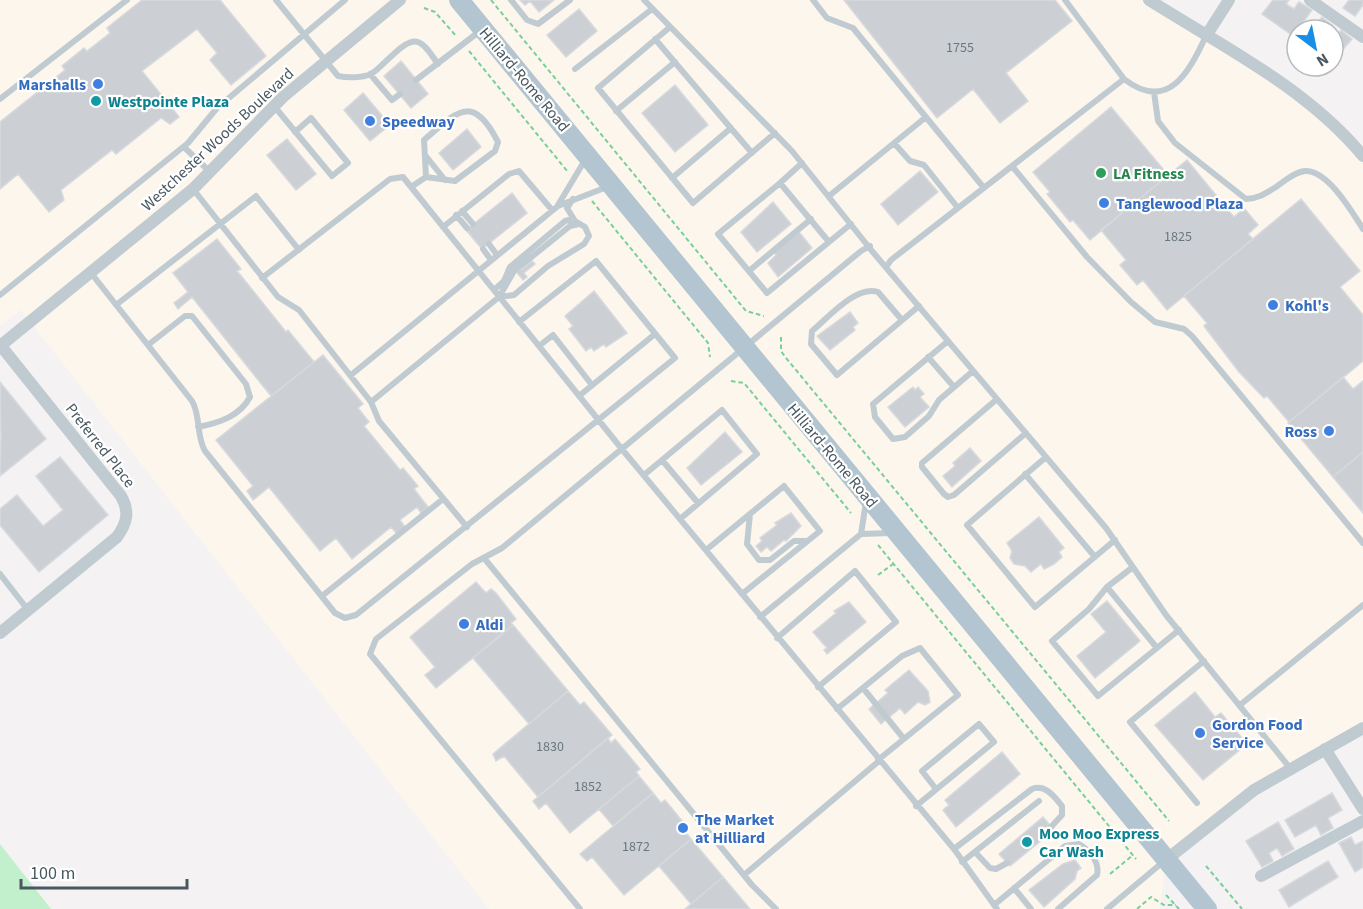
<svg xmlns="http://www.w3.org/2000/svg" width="1363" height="909" viewBox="0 0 1363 909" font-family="'Source Sans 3',sans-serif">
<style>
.commercial{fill:#fdf6ed}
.green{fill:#c2f0cd}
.building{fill:#ccd0d4;stroke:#d6d9dd;stroke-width:1.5}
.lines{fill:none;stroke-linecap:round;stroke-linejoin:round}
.path{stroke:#79cf99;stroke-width:2;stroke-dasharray:4.5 3;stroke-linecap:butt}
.service{stroke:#c0cbd1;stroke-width:6}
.minor{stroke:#c0cbd1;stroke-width:12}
.primary{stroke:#b2c5d0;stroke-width:20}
.shop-dot{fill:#3f7fe0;stroke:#fff;stroke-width:2}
.culture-dot{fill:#0f9aa8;stroke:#fff;stroke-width:2}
.leisure-dot{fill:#2e9e5b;stroke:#fff;stroke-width:2}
.labels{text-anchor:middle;stroke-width:4.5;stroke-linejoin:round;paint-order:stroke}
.number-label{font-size:14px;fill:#6a767d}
.street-label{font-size:16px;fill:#495860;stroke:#fff}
.shop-label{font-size:16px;font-weight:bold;fill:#366cbe;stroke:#fff;text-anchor:start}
.culture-label{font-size:16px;font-weight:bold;fill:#0d838f;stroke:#fff;text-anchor:start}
.leisure-label{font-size:16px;font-weight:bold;fill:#27864d;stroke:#fff;text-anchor:start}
</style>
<rect width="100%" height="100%" fill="#f4f2f2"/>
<path class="commercial" d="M0 0H1149L1278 81 1363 156V728L1277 775 1166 860 1160 909H489L21 310 0 326Z"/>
<path class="green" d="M0 844 51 909H0Z"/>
<path class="building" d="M142 0H220L266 56 231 85 210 60 217 53 197 29 142 71 179 117 170 124 161 118 116 154 112 150 61 190 64 200 49 212 18 174 0 189V122L65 70 62 66 84 48 87 51 110 33 107 28Z
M520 0H554L539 12 530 1 525 5Z
M844 0H1055L1072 21 1006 73 1028 101 1000 123 973 89 937 118Z
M1273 0H1289L1286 4 1294 9 1299 2 1312 10 1293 36 1262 14Z
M1349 0H1363V5L1355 16 1343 8Z
M579 9 597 31 566 57 547 35Z
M1322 17 1332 25 1328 30H1311Z
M1341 30 1352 39 1333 61V35L1335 37Z
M401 61 428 94 411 108 384 76Z
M675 85 708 125 675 152 642 113Z
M363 93 390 125 370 141 344 110Z
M1111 107 1168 175 1090 240 1073 220 1070 222 1047 194 1050 192 1033 172Z
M467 129 481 147 453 170 439 153Z
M287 139 316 174 296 190 267 155Z
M1187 160 1234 217 1244 208 1258 225 1248 234 1253 239 1167 310 1143 280 1137 285 1120 265 1126 260 1101 230Z
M920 171 938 192 898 225 881 204Z
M512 193 527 213 482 249 466 230Z
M1301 199 1360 271 1340 287 1363 315V361L1289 422 1267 396 1264 398 1239 372 1204 326 1207 323 1184 296Z
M773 202 791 224 757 252 741 232Z
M799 232 812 248 778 277 768 263 776 255 773 252Z
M217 239 241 269 237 271 242 277 286 332 288 330 314 362 271 396 192 297 178 309 174 303 188 292 173 273Z
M532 261 535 264 524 273 527 277 523 280 513 268 517 265 521 270Z
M594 291 627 333 606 347 604 344 594 351 591 347 586 351 569 329 573 326 565 316Z
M850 312 858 323 853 327 855 330 830 350 817 336Z
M323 355 363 404 358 408 369 422 364 426 400 470 403 468 418 486 414 489 428 507 421 513 417 507 400 520 405 527 397 534 391 527 352 559 336 538 320 551 269 487 253 500 247 491 253 486 216 440Z
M1343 377 1353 389 1363 381V452L1333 477 1288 423Z
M0 382 46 439 0 476 1 437Z
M913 387 915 390 918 387 924 394 920 397 929 407 905 427 888 407Z
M725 432 742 452 701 485 687 468Z
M970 448 981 461 952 487 943 476 955 466 953 463Z
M1363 452V513L1333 477Z
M60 457 108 515 39 572 0 525V509L17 495 43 526 63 510 36 476Z
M791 513 801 526 786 541 784 540 771 551 767 547 761 552 756 546 762 541 760 538 777 525 775 523Z
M1039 517 1064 548 1059 552 1062 557 1054 564 1044 569 1041 564 1031 572 1025 566 1014 564 1010 558 1012 551 1007 543Z
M476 582 486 593 491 589 496 593 516 619 511 623 513 625 436 688 425 675 435 667 410 637Z
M1107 601 1140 641 1095 678 1077 656 1106 632 1091 614Z
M849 602 866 622 827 654 824 650 827 648 813 632 836 613 834 611Z
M513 625 568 691 529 724 473 658Z
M909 670 928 691 930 702 925 705 918 702 905 714 900 708 881 724 869 709 888 693 885 690Z
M568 691 580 705 584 702 612 735 538 797 504 756 496 761 493 754Z
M1195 692 1215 717 1221 713 1247 744 1203 780 1155 725Z
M608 738 611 743 615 739 640 769 636 772 639 776 570 833 546 803 539 809 533 801Z
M1002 752 1020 774 956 827 943 810 949 805 945 800Z
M639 776 653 793 613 826 599 809Z
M653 793 661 803 665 800 687 827 684 830 691 839 624 895 592 857 587 861 580 854Z
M1332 793 1342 810 1328 818 1333 828 1321 835 1316 825 1295 837 1285 820Z
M1043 817 1054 830 1010 866 999 854Z
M1278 822 1294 849 1282 856 1277 848 1269 853 1273 861 1262 867 1246 841Z
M1351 837 1355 845 1363 841V867L1355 872 1339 843Z
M691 839 723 877 691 904 659 866Z
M1075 860 1081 868 1077 871 1075 879 1044 907 1029 890 1063 864Z
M1328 861 1338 877 1289 907 1279 890Z
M723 877 750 909H685L691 904Z"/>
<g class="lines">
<path class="path" d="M491 0 746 311 764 316
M424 8 435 12 457 37
M469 51 568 172
M592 201 708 343 710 357
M781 337V351L786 358 1169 821
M731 381 744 383 851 513
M878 545 1136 859
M878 575 893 564
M1206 866 1242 909
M1110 874 1133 855
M1166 895 1179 909
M1137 909 1151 897 1164 905H1176"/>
<path class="service" d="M276 0 338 76C347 78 362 78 371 74 383 68 406 34 420 43 428 47 433 58 438 64
M511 0 527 20 538 24 570 0
M644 0 792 151 872 251 1106 528 1166 615 1290 768
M813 0 827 18 853 28 984 188
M1065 0 1124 79
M670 27 598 88 693 203 775 133
M655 39 752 153
M575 69 652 9
M370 74 392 100 400 94
M416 80 480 31
M1154 92 1158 121 1175 143 1246 199C1258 199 1266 193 1276 187 1284 181 1295 172 1305 171 1328 170 1352 212 1363 229
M0 99 127 0
M274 106 332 176 348 163 311 118 295 132
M616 111 675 62
M894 143 910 161 924 165 958 208
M184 147 210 172
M425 155 445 180
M1012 166 1087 257 1131 302 1155 322 1184 329 1192 336 1363 543
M672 178 731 128
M780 183 829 242 767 293 718 234Z
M780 183 802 163
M411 187 426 177 455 181 495 151 498 142C472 92 457 112 424 140L426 177
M193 189 278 297 299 310 371 402 379 421 467 527
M829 196 926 117
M558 205 585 160
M462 211 473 224
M456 215 467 228
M443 227 509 174 519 171 552 210
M829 242 851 224
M489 244 497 255
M483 249 491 260
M886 267 891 260 1124 79C1168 113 1189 72 1206 36
M749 271 811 219
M91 273 192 401C201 416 196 436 205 451L335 613 345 618 356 615 675 358 596 261 519 322
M262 278 390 179 403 177 621 448 954 849 997 909
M494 290 504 281 510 267 565 221 573 219
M0 295 188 143 217 108 345 0
M500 297 514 295 548 266 584 244 589 236 585 227 575 221 567 208 573 199
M116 305 256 196 299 250
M902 320 878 292C856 285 828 318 812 331L811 344 837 375 919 306
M948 341 873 404 875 417 893 439 905 437 929 416 939 400 973 371
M148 345 185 316H192L246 384 250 397C240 416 219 423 198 427
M539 346 553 335 592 385
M928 357 954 387
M351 375 558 206 607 187
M579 396 655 334
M997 399 922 463V467L944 494 948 497 954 495 1026 433
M371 402 499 297 514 271 570 226 579 224
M1046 457 967 525 1035 607 1115 540
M662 460 698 503
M1025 474 1095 557
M644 475 722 410 757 454 680 519
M750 514 747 544 759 560H770L794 541H807
M861 534 866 502
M706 550 784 486 820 531 742 594
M484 558 752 885 776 909
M1133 567 1107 587 1089 609 1052 641 1098 696 1179 630
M0 574 28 610
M1107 587 1157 648
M322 596 443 499
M760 617 861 534 892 533
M777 638 855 571 896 622 818 687
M863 688 904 739
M1240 705 1363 605
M837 709 902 656 920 648 958 695 878 760
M1197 803 1130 722 1204 661
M916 806 994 742 979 724 922 771 936 789
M954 849 1032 789C1045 784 1054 796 1062 806V815L1051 827
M975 852 990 868 996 869 1007 863
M962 862 1039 801
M744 875 879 761
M1014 888 1031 909
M994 905 1065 846 1079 844C1089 850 1100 862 1097 875L1058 909
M580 909 370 654 376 639 472 564 502 548 861 251 870 246
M1107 909 1163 862"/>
<path class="minor" d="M1149 0C1222 46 1307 88 1363 156
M1310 0 1363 37
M1206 36 1229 0
M0 346 193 189 283 97 400 0
M0 633 117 537C127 523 130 512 121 496L1 346
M1325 749 1363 809
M1166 860 1254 790 1363 728
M1261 876 1363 821"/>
<path class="primary" d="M459 0 1207 909"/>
</g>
<g class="shop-dot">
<circle cx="98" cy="84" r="6"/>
<circle cx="370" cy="121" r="6"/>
<circle cx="1104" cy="203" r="6"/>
<circle cx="1273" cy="305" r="6"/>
<circle cx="1329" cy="431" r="6"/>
<circle cx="464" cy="624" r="6"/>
<circle cx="1200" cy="733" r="6"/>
<circle cx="683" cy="828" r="6"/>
</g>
<g class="culture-dot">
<circle cx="96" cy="101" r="6"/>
<circle cx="1027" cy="842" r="6"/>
</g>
<circle class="leisure-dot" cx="1101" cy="173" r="6"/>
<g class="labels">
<g class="number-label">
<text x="960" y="52">1755</text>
<text x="1178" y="241">1825</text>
<text x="550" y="751">1830</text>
<text x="588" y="791">1852</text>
<text x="636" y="851">1872</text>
</g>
<g class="street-label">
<text transform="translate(525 79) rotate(50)" y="6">Hilliard-Rome Road</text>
<text transform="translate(217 139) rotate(-43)" y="6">Westchester Woods Boulevard</text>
<text transform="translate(101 445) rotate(52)" y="6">Preferred Place</text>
<text transform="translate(833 455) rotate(50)" y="6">Hilliard-Rome Road</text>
</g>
<g class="shop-label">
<text x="86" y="90" text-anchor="end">Marshalls</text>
<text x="382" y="127">Speedway</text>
<text x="1116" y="209">Tanglewood Plaza</text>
<text x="1285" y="311">Kohl's</text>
<text x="1317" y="437" text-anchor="end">Ross</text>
<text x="476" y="630">Aldi</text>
<text x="1212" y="730">Gordon Food<tspan x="1212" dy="18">Service</tspan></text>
<text x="695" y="825">The Market<tspan x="695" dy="18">at Hilliard</tspan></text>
</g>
<g class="culture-label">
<text x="108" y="107">Westpointe Plaza</text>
<text x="1039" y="839">Moo Moo Express<tspan x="1039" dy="18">Car Wash</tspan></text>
</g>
<g class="leisure-label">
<text x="1113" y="179">LA Fitness</text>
</g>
</g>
<g transform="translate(1315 48) rotate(148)"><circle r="28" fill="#ffffff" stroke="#b6bcbf" stroke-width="1.5"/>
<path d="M0-4.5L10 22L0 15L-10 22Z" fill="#1a8ee6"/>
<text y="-9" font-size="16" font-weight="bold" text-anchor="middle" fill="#495860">N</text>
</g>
<path d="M21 879v9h166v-9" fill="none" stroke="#495860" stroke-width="3"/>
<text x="30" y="879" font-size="18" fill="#495860" stroke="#ffffff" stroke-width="4.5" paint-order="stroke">100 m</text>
</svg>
